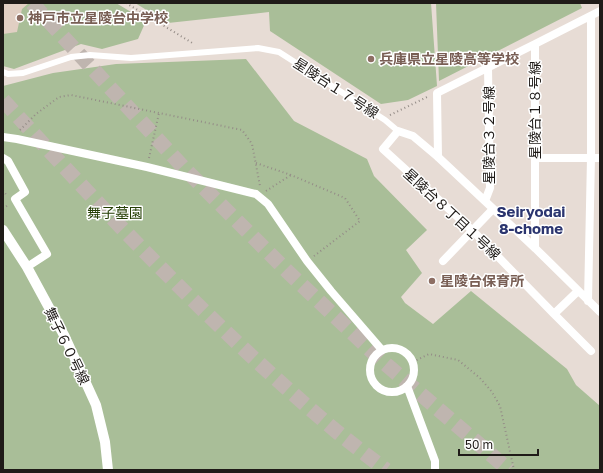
<svg xmlns="http://www.w3.org/2000/svg" width="603" height="473" viewBox="0 0 603 473" font-family="'Golos Text','Noto Sans JP',sans-serif">
<style>
.built{fill:#e1cfc3}
.green{fill:#a9be98}
.lines{fill:none;stroke-linecap:round;stroke-linejoin:round}
.motorway-tunnel{stroke:#bfb5af;stroke-width:15;stroke-dasharray:15 8;stroke-linecap:butt}
.path{stroke:#948c87;stroke-width:2;stroke-dasharray:1 3;stroke-linecap:butt}
.pedestrian{stroke:#fff;stroke-width:6}
.minor{stroke:#fff;stroke-width:8}
.tertiary{stroke:#fff;stroke-width:10}
.education-dot{fill:#8d6e63;stroke:#fff;stroke-width:1.5}
.labels{text-anchor:middle;stroke-width:3;stroke-linejoin:round;paint-order:stroke}
.education-label{font-size:14px;font-weight:bold;fill:#785e54;stroke:#fff;text-anchor:start}
.street-label{font-size:14px;fill:#1f1b18;stroke:#fff}
.park-label{font-size:14px;fill:#243e03;stroke:#fff}
.neighbourhood-label{font-size:15px;font-weight:bold;fill:#2b356f;stroke:#fff}
</style>
<rect width="100%" height="100%" fill="#e7dcd5"/>
<path class="built" d="M3 3H35L38 33 3 36Z"/>
<path class="green" d="M29 3H116L146 21 138 39 102 49 81 44 14 69 3 66V34L17 32 22 9Z
M135 3H431L437 86 408 100 381 104 270 31 269 12 168 23Z
M436 3H580L582 8 439 81Z
M246 59 294 121 367 159 374 176 427 230 406 250 422 273 401 297 405 303 433 324 471 291 567 369 576 385 600 406V470H3V86L53 73 116 64Z"/>
<g class="lines">
<path class="motorway-tunnel" d="M32 3 184 168 287 271 381 360 509 470
M3 100C108 216 216 330 336 431 352 444 369 457 386 470"/>
<path class="path" d="M126 3 194 44
M390 115 429 96
M20 130 36 114 59 97 71 95 242 130 252 144 260 186
M149 158 159 113
M256 163 291 175 345 198 360 221 314 256
M3 190 7 196
M266 191 291 175
M3 209 8 205
M413 362 429 354 458 360 480 378 492 392 500 406 514 470"/>
<path class="pedestrian" d="M3 72 8 74 23 73 71 57 90 55 131 58 258 48 279 52 385 120 398 131"/>
<path class="minor" d="M3 137 17 139 147 167 256 194 268 204 307 261 331 291 382 350
M438 157 437 93 535 44
M3 158 8 161 25 192 15 199 47 254 27 267
M535 158H600
M485 201 490 188 488 68
M535 248V44L600 11
M443 261 493 209
M578 291 554 314 473 231 383 149 398 131 413 136 438 157 535 248 600 312
M588 301 591 158V16
M554 314 591 351
M370 370a22 22 0 1 1 44 0a22 22 0 1 1-44 0Z
M407 386 435 461V470"/>
<path class="tertiary" d="M3 230 27 267 65 337 96 405 105 442 108 470"/>
</g>
<g class="education-dot">
<circle cx="20" cy="18" r="4"/>
<circle cx="371" cy="59" r="4"/>
<circle cx="432" cy="281" r="4"/>
</g>
<g class="labels">
<g class="education-label">
<text x="28" y="23">神戸市立星陵台中学校</text>
<text x="379" y="64">兵庫県立星陵高等学校</text>
<text x="440" y="286">星陵台保育所</text>
</g>
<g class="street-label">
<text transform="translate(336 88) rotate(33)" y="5">星陵台１７号線</text>
<text transform="translate(535 110) rotate(-90)" y="5">星陵台１８号線</text>
<text transform="translate(489 135) rotate(-90)" y="5">星陵台３２号線</text>
<text transform="translate(452 214) rotate(43)" y="5">星陵台８丁目１号線</text>
<text transform="translate(67 346) rotate(64)" y="5">舞子６０号線</text>
</g>
<g class="park-label">
<text x="115" y="218">舞子墓園</text>
</g>
<g class="neighbourhood-label">
<text x="531" y="217">Seiryodai<tspan x="531" dy="17">8-chome</tspan></text>
</g>
</g>
<rect width="603" height="473" fill="none" stroke="#1f1b18" stroke-width="8"/>
<path d="M459 449v6h79v-6" fill="none" stroke="#1f1b18" stroke-width="2"/>
<text x="465" y="449" font-size="12" fill="#1f1b18" stroke="#ffffff" stroke-width="3" paint-order="stroke">50 m</text>
</svg>
